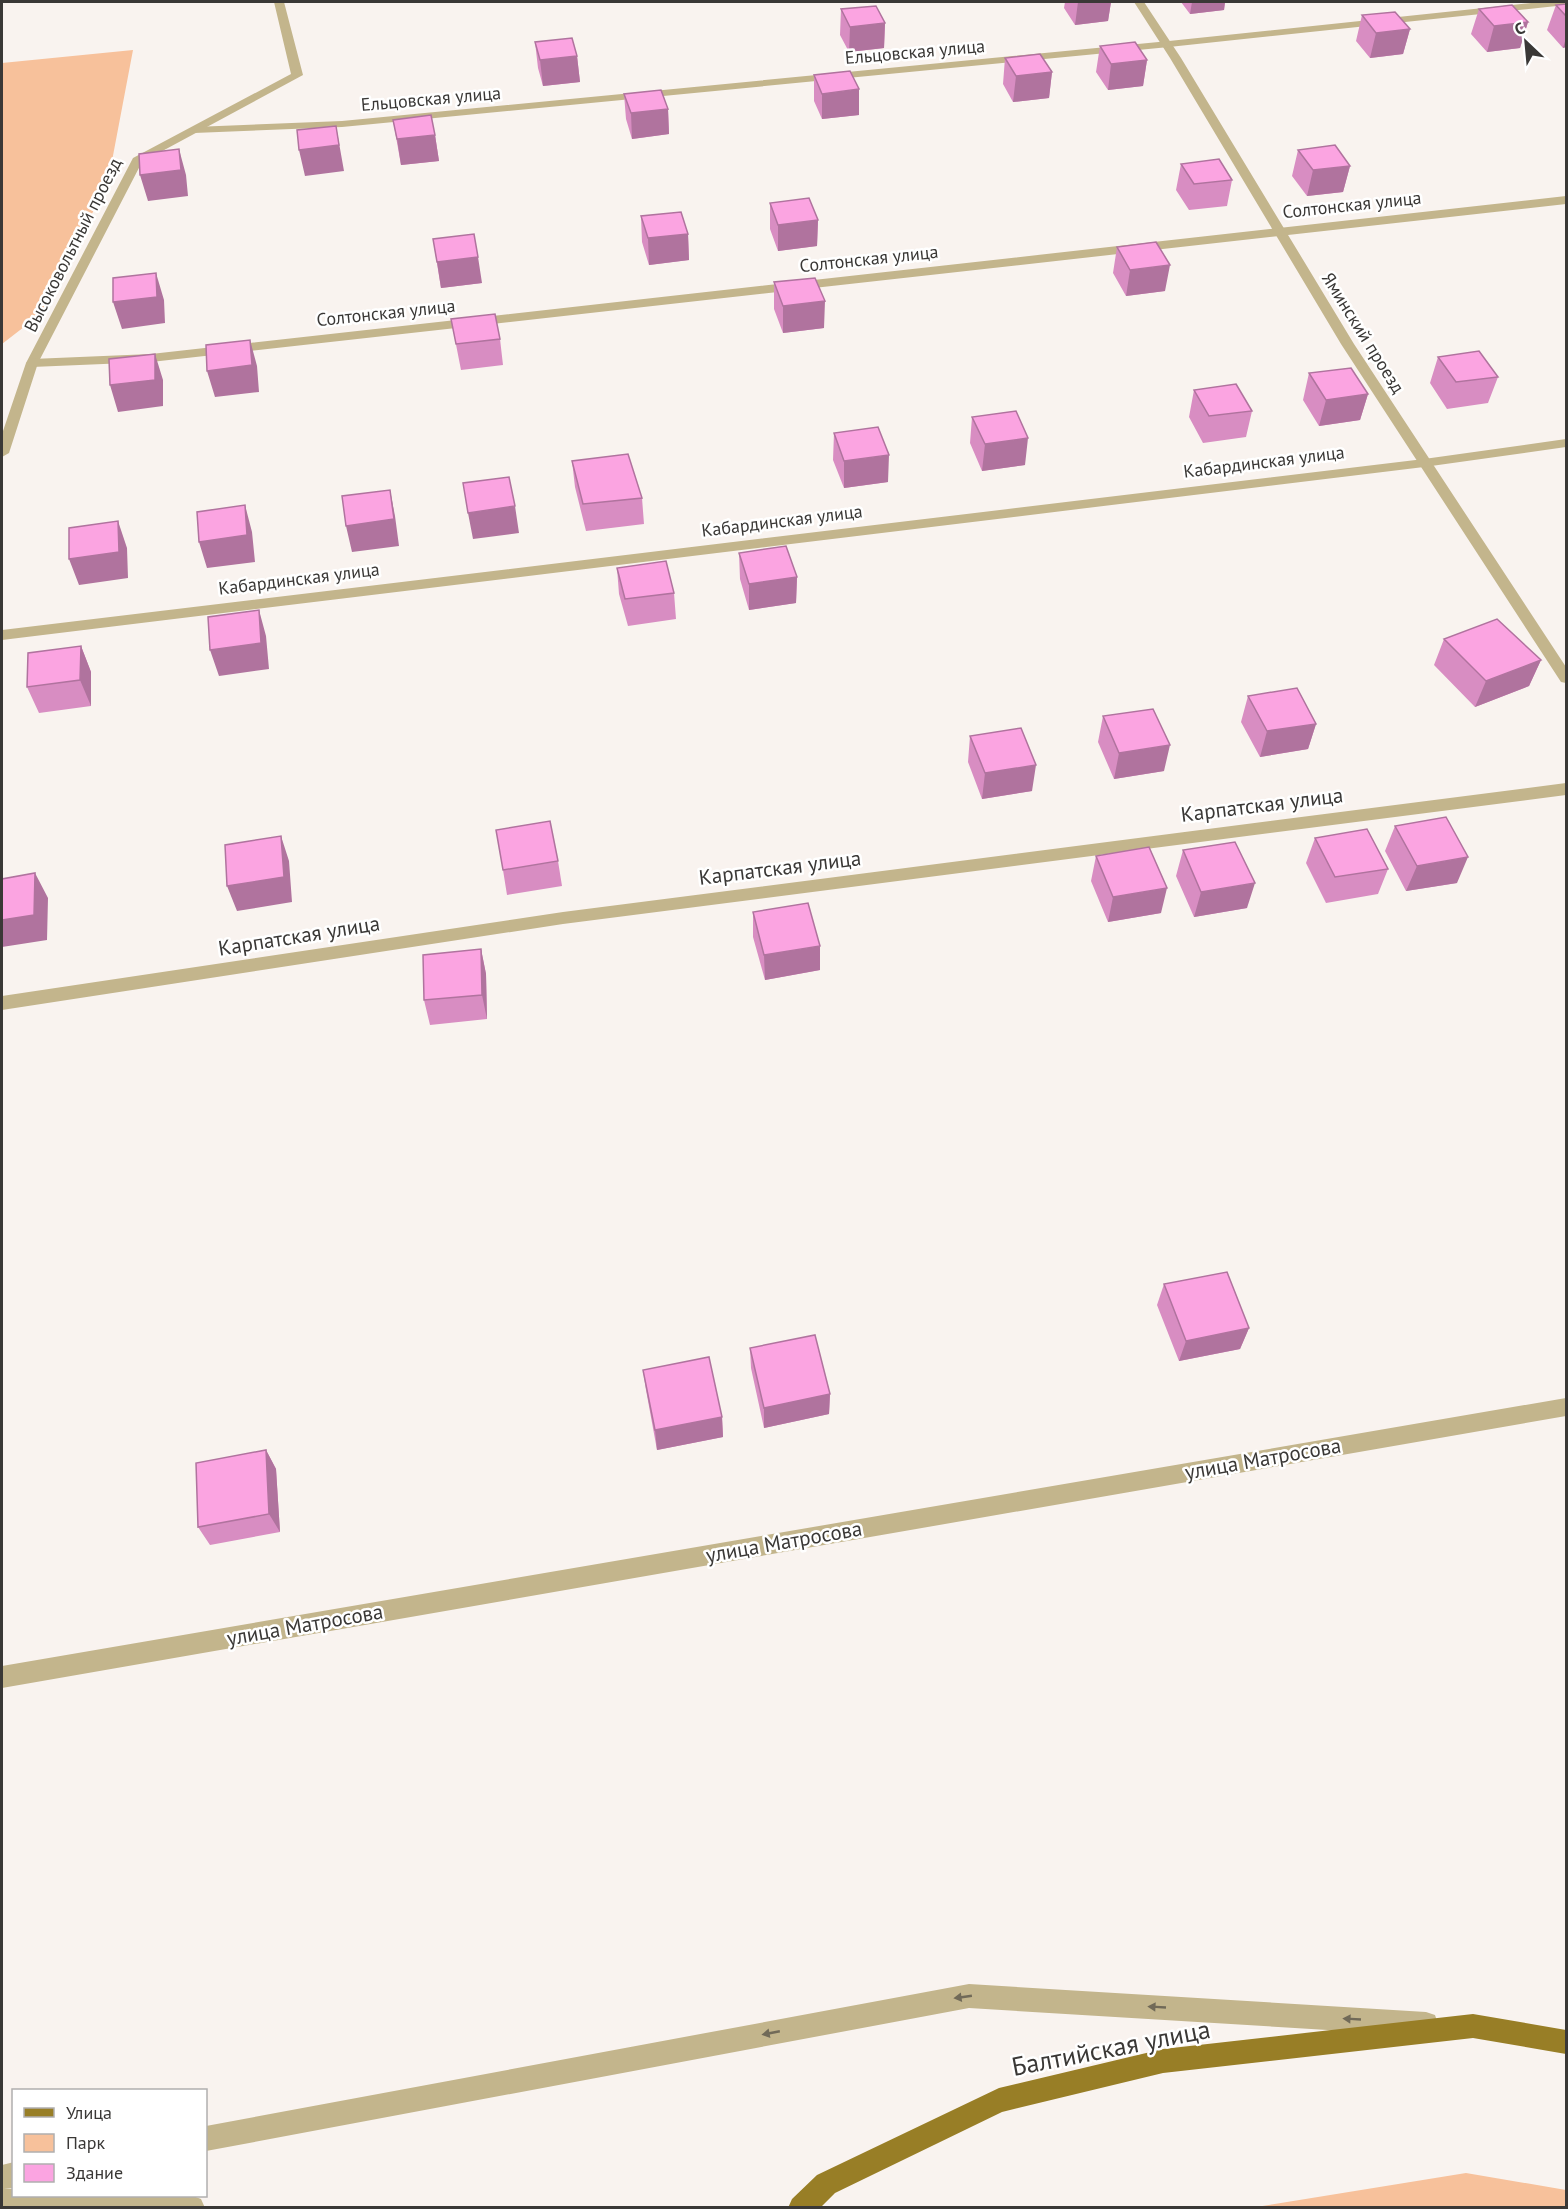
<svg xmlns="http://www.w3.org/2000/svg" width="1568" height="2209" viewBox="0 0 1568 2209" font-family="'PT Sans',sans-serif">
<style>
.green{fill:#f7c19b}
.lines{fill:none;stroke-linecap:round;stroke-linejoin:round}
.service{fill:#c3b58c;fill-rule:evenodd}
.minor{fill:#c3b58c;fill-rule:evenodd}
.tertiary{fill:#c3b58c;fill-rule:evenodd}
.primary{fill:#987e26;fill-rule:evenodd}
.wall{fill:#d88dc2}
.shaded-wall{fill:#b0739e}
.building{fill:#fba4e1;stroke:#b0739e;stroke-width:1.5}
.oneway{fill:#716a58}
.labels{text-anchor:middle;stroke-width:5;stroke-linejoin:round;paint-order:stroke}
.far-street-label{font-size:18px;fill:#3a3836;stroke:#fff}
.street-label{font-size:21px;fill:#3a3836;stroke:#fff}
.near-street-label{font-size:26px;fill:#3a3836;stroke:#fff}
</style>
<rect width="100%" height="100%" fill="#f9f3ef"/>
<path class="green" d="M133 50 108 182 42 313 2 344V63Z
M1466 2173 1566 2190V2207H1256Z"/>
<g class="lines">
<path class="service" d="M274 2H284L303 75 142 162 38 363 9 453 2 457V434L26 363 133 158 291 74Z
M1134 2H1144L1181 58 1354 344 1566 667V683L1561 682 1341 344 1170 58Z"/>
<path class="minor" d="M1541 2H1566V5L1169 47 342 127 194 133 188 130 194 127 342 121 1169 41Z
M1566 196V204L151 362 32 367 26 363 32 359 151 354Z
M1566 439V447L1424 467 2 640V630L1424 459Z
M1566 783V795L563 924 2 1010V996L563 912Z
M1566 1398V1416L2 1688V1666Z"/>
<path class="tertiary" d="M969 1984 1426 2012 1435 2015 1438 2024 1435 2033 1426 2036 969 2008 206 2151V2126Z
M14 2162V2188L4 2189H14V2196H193L201 2199 205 2208H2V2165Z"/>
<path class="primary" d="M1473 2014 1566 2030V2054L1473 2038 1163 2073 1002 2112 835 2193 820 2208H788L792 2199 817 2175 999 2088 1163 2049Z"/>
</g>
<path class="wall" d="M1065 2H1111L1108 21 1075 25 1064 8Z
M1181 2H1225L1224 10 1190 14Z
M1566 4V47L1563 48 1547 30 1556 5Z
M841 9 885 23 884 48 849 52 840 35Z
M1479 9 1528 22 1520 48 1487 52 1471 34Z
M1362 15 1410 29 1403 54 1370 58 1356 41Z
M535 42 577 56 580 82 543 86 538 68Z
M1100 46 1147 60 1143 86 1108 90 1096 72Z
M1005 58 1052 72 1049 98 1013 102 1003 84Z
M814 75 859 115 822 119 814 101Z
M624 94 668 109 669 134 632 139 626 119Z
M393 120 435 135 439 161 401 165Z
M1298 150 1350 166 1343 192 1307 196 1292 176Z
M1181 164 1232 180 1227 206 1189 210 1176 190Z
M770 203 818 220 817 246 778 251 770 229Z
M641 216 688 234 689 260 649 265 642 242Z
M433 239 482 283 441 288Z
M1117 247 1165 291 1126 296 1113 273Z
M774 282 824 328 783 333 774 309Z
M451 319 500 339 503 365 461 370Z
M1438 357 1498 377 1488 403 1447 409 1430 383Z
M1309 373 1368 394 1360 420 1319 426 1303 400Z
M1194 390 1252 411 1246 437 1203 443 1189 417Z
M972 417 1025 465 982 471 970 443Z
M834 433 888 482 844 488 833 460Z
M572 461 642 498 644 524 586 531 575 487Z
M739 553 797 577 796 603 749 610 740 579Z
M617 568 674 593 676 619 628 626 619 594Z
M1444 639 1541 660 1529 686 1475 707 1434 665Z
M81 646 91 672V706L39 713 27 687Z
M1248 696 1316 724 1308 749 1260 757 1241 722Z
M1103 716 1164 771 1114 779 1098 742Z
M970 736 1032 791 982 799 968 762Z
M1395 826 1457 883 1406 891 1385 851Z
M1315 838 1388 869 1378 894 1326 903 1306 863Z
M1183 850 1247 908 1194 917 1176 876Z
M1096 856 1161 913 1108 922 1091 881Z
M558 861 562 886 507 895 503 870Z
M753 912 820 970 765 980 753 937Z
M481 949 486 974 487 1019 430 1025 424 1000Z
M1164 1284 1249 1328 1240 1349 1179 1361 1157 1305Z
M750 1348 830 1394 829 1414 764 1428 751 1368Z
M643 1370 722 1417 723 1437 657 1450 646 1390Z
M266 1450 276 1469 280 1532 210 1545 198 1527Z"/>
<path class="shaded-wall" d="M1078 2H1111L1108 21 1075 25Z
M1192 2H1225L1224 10 1190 14Z
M1528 22 1520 48 1487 52 1494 26Z
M885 23 884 48 849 52 850 27Z
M1410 29 1403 54 1370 58 1376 33Z
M1566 38V47L1563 48Z
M577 56 580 82 543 86 540 60Z
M1147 60 1143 86 1108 90 1111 64Z
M1052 72 1049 98 1013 102 1016 76Z
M859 89V115L822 119V94Z
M668 109 669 134 632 139 631 113Z
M336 126 344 171 305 176 299 150Z
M435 135 439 161 401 165 397 139Z
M179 149 186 175 188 196 148 201 140 175Z
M1350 166 1343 192 1307 196 1313 170Z
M818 220 817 246 778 251V225Z
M688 234 689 260 649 265 648 238Z
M478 257 482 283 441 288 437 262Z
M1170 265 1165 291 1126 296 1130 270Z
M156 273 164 300 165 323 122 329 113 302Z
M825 301 824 328 783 333V306Z
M250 340 257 366 259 392 215 397 207 371Z
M155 354 163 380V406L118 412 110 385Z
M1368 394 1360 420 1319 426 1326 400Z
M1028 438 1025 465 982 471 985 444Z
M889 455 888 482 844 488V461Z
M390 490 395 516 399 546 352 552 346 526Z
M245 505 252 532 255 562 207 568 199 542Z
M515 506 519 533 473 539 468 513Z
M118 521 127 548 128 578 79 585 69 559Z
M797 577 796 603 749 610V584Z
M259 610 266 636 269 669 219 676 210 650Z
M81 646 91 672V706L80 680Z
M1541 660 1529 686 1475 707 1486 681Z
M1316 724 1308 749 1260 757 1267 731Z
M1170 745 1164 771 1114 779 1119 753Z
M1036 765 1032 791 982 799 985 773Z
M281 836 289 861 292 902 237 911 227 886Z
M1468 857 1457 883 1406 891 1417 866Z
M35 873 48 898 47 940 2 947V920Z
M1255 883 1247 908 1194 917 1201 892Z
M1167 888 1161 913 1108 922 1113 897Z
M820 946V970L765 980 764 955Z
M481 949 486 974 487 1019 482 995Z
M1249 1328 1240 1349 1179 1361 1186 1341Z
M830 1394 829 1414 764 1428V1408Z
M722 1417 723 1437 657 1450 655 1430Z
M266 1450 276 1469 280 1532 269 1514Z"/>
<path class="building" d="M1566 4V16L1556 5Z
M1512 5 1528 22 1494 26 1479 9Z
M876 6 885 23 850 27 841 9Z
M1395 12 1410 29 1376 33 1362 15Z
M572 38 577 56 540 60 535 42Z
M1135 42 1147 60 1111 64 1100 46Z
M1040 54 1052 72 1016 76 1005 58Z
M850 71 859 89 822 94 814 75Z
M661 90 668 109 631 113 624 94Z
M431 115 435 135 397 139 393 120Z
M336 126 339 145 299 150 297 130Z
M1335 145 1350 166 1313 170 1298 150Z
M179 149 181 170 140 175 139 154Z
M1219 159 1232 180 1194 184 1181 164Z
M809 198 818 220 778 225 770 203Z
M681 212 688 234 648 238 641 216Z
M474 234 478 257 437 262 433 239Z
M1156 242 1170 265 1130 270 1117 247Z
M156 273 157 297 113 302V278Z
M815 278 825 301 783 306 774 282Z
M495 314 500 339 456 344 451 319Z
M250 340 252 365 207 371 206 345Z
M1479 351 1498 377 1456 382 1438 357Z
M155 354V380L110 385 109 359Z
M1351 368 1368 394 1326 400 1309 373Z
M1236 384 1252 411 1209 416 1194 390Z
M1016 411 1028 438 985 444 972 417Z
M878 427 889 455 844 461 834 433Z
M628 454 642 498 583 504 572 461Z
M509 477 515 506 468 513 463 483Z
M390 490 394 519 346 526 342 496Z
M245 505 247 535 199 542 197 512Z
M118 521 119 552 69 559V528Z
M786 546 797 577 749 584 739 553Z
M666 561 674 593 625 599 617 568Z
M259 610 261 643 210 650 208 617Z
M1497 619 1541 660 1486 681 1444 639Z
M81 646 80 680 27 687 28 653Z
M1297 688 1316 724 1267 731 1248 696Z
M1153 709 1170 745 1119 753 1103 716Z
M1021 728 1036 765 985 773 970 736Z
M1446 817 1468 857 1417 866 1395 826Z
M550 821 558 861 503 870 496 830Z
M1367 829 1388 869 1335 877 1315 838Z
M281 836 284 877 227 886 225 845Z
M1235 842 1255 883 1201 892 1183 850Z
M1149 847 1167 888 1113 897 1096 856Z
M35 873 34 915 2 920V879Z
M808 903 820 946 764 955 753 912Z
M481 949 482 995 424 1000 423 955Z
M1227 1272 1249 1328 1186 1341 1164 1284Z
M815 1335 830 1394 764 1408 750 1348Z
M709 1357 722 1417 655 1430 643 1370Z
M266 1450 269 1514 198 1527 196 1463Z"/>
<defs><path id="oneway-solid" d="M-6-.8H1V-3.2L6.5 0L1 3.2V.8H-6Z" transform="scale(1.5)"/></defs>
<g class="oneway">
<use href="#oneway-solid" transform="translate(963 1997) rotate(172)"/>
<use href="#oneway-solid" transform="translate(1157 2007) rotate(-177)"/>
<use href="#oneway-solid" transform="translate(1352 2019) rotate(-177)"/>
<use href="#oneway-solid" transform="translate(771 2033) rotate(169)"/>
</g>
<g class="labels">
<g class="far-street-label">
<text transform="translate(915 52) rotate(-5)" y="6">Ельцовская улица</text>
<text transform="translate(431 99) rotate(-5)" y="6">Ельцовская улица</text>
<text transform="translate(1352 205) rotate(-6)" y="6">Солтонская улица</text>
<text transform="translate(73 245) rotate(-63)" y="6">Высоковольтный проезд</text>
<text transform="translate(869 259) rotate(-6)" y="6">Солтонская улица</text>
<text transform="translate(386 313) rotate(-6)" y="6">Солтонская улица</text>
<text transform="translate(1363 333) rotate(58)" y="6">Яминский проезд</text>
<text transform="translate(1264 462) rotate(-7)" y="6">Кабардинская улица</text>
<text transform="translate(782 521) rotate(-7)" y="6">Кабардинская улица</text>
<text transform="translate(299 579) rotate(-7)" y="6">Кабардинская улица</text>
</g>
<g class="street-label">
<text transform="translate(1262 805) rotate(-7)" y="7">Карпатская улица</text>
<text transform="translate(780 868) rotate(-7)" y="7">Карпатская улица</text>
<text transform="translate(299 936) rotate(-9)" y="7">Карпатская улица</text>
<text transform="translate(1263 1459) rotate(-10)" y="7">улица Матросова</text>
<text transform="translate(784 1542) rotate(-10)" y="7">улица Матросова</text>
<text transform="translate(305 1625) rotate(-10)" y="7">улица Матросова</text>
</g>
<g class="near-street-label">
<text transform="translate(1111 2048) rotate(-11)" y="9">Балтийская улица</text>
</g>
</g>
<rect width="1568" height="2209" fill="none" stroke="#3a3836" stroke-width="6"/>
<rect x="12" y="2089" width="195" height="108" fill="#ffffff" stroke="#b0afaf" stroke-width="1.5"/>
<rect x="24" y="2108" width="30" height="9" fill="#987e26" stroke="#b0afaf" stroke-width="1.5"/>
<text x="66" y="2119" font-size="18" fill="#3a3836">Улица</text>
<rect x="24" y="2134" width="30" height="18" fill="#f7c19b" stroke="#b0afaf" stroke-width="1.5"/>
<text x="66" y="2149" font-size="18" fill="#3a3836">Парк</text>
<rect x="24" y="2164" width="30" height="18" fill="#fba4e1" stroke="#b0afaf" stroke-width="1.5"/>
<text x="66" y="2179" font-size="18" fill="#3a3836">Здание</text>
<g transform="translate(1526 42) rotate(334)" stroke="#ffffff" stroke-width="4.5" paint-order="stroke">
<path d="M0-4.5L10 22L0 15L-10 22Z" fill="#3a3836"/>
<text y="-9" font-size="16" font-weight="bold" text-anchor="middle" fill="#3a3836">С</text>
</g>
</svg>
